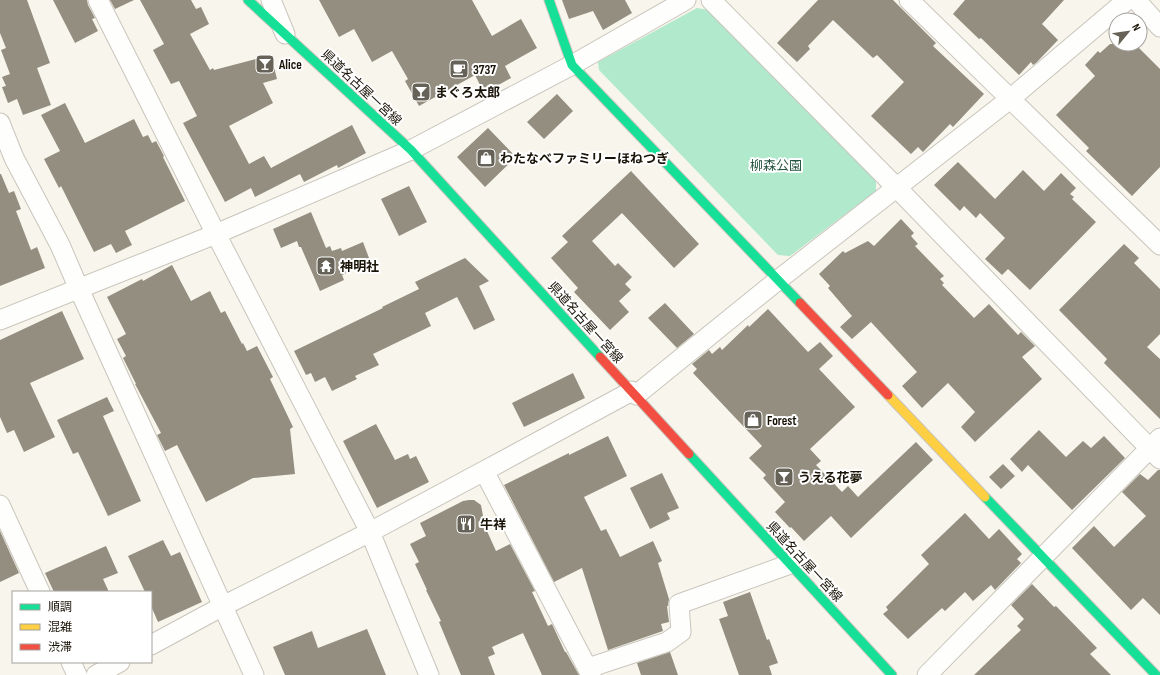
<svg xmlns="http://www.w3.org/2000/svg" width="1160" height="675" viewBox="0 0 1160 675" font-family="'Sofia Sans Condensed','Noto Sans JP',sans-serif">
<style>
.green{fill:#b0e9cb}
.building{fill:#938e7f}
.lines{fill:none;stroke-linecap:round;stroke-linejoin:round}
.street-casing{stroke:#c9c5bc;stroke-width:21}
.fast-casing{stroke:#c9c5bc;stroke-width:11}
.slow-casing{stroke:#c9c5bc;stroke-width:11}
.jam-casing{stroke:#c9c5bc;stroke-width:11}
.street{stroke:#fefefc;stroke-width:19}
.fast{stroke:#16e098;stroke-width:9}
.slow{stroke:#ffcf43;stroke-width:9}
.jam{stroke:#f24e42;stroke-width:9}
.labels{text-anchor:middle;stroke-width:4;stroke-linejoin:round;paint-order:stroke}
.poi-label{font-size:13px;font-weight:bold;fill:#191307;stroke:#fff;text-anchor:start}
.street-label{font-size:13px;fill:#191307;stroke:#fff}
.park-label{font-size:13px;fill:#25543f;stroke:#fff}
</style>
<rect width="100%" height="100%" fill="#f8f5ed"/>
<path class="green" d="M697 8 709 10 876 181V191L790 256 778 255 599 70 598 62Z"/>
<path class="building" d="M0 0H27L50 63 37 68 51 105 23 115 17 99 8 103 2 87 6 86 2 77 10 74 1 50 6 48 0 33Z
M53 0H87L88 5 95 18 92 19 98 31 75 43Z
M110 0H134L115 9Z
M140 0H191L196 9 201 7 209 24 190 34 210 70 213 68 214 70 271 55 277 79 263 83 273 103 229 126 249 164 264 156 271 168 352 125 366 153 338 168 337 165 304 182 300 174 255 197 251 188 225 202 183 123 197 116 179 81 171 84 153 50 164 44Z
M319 0H472L492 36 521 19 537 48 505 66 511 78 484 93 475 75 419 106 405 81 408 79 392 51 372 62 354 29 339 37Z
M562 0H625L632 13 603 30 593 11 569 19Z
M818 0H893L936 43 933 46 984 94 953 127 950 124 923 152 918 147 911 154 871 116 904 82 877 55 873 58 833 20 808 46 810 49 797 62 777 43Z
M965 0H1064L1042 24 1058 40 1036 63 1033 65 1031 62 1019 75 981 38 979 39 953 14Z
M1110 44H1135L1160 69V167L1132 196 1086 151 1089 148 1056 115 1095 76 1085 65 1098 51 1100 53Z
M557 94 573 111 544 139 527 122Z
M65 103 85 143 134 119 143 137 148 135 152 143 156 141 164 156 163 157 185 201 125 231 132 245 116 253 111 244 94 252 61 186 59 188 44 159 60 151 41 115Z
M488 128 516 157 485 187 457 157Z
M958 162 995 199 1023 170 1044 191 1061 173 1076 188 1070 194 1074 197 1072 199 1096 222 1030 290 1008 269 1002 275 985 259 1005 238 980 213 976 218 964 206 960 211 934 185Z
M631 171 699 244 674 268 622 213 592 241 615 266 618 263 632 277 625 284 631 290 619 301 629 312 610 330 574 292 578 288 551 258 568 242 562 236Z
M0 174H1L9 193 14 191 21 209 16 211 31 250 37 247 45 268 0 286Z
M409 186 427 222 399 236 381 199Z
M311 212 326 248 330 246 332 251 341 248 342 251 363 242 369 258 349 267 351 271 342 275 344 280 320 291 301 247H299L297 241 281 248 273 229Z
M901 219 914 233 911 236 918 244 915 246 944 276 940 279 944 283 942 285 974 318 989 304 1018 335 1021 332 1035 346 1022 357 1042 379 975 442 961 427 975 412 948 383 922 408 902 386 917 372 871 322 852 339 840 327 852 316 828 288 830 286 819 274 843 251 845 253 868 241 874 246Z
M1124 244 1139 258 1134 263 1160 289V334L1147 347 1160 359V419L1104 363 1107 359 1059 310Z
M465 258 489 281 479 286 495 320 474 330 457 297 425 313 431 326 373 354 379 365 355 376 357 379 332 391 325 377 315 382 311 373 306 375 294 351 383 308 382 307 419 289 415 282Z
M172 265 191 301 210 291 221 313 225 311 242 344 243 343 247 351 257 346 273 377 270 379 293 427 290 429 295 474 253 478 206 502 177 445 165 451 157 435 161 433 135 384H136L123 358 126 356 117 339 126 334 107 297 142 279 143 281Z
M665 303 694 334 677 348 648 318Z
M768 309 808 352 820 342 833 356 819 369 855 407 810 449 821 461 816 465 842 492 848 486 858 497 916 442 933 460 851 538 831 516 804 541 791 527 790 528 775 512 785 502 763 478 766 475 749 458 762 446 693 373 697 369 692 364 709 350 712 354 720 347 722 350 748 325 749 327Z
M62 311 84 359 30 383 55 437 24 452 14 430 7 433 0 417V340Z
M573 373 585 398 524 427 512 403Z
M107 397 114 411 103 416 141 501 108 516 78 452 73 454 57 420Z
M376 424 395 460 408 454 410 459 416 456 429 482 377 508 343 441Z
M1039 430 1066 457 1083 441 1091 448 1104 436 1125 458 1072 510 1028 465 1022 472 1010 459Z
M608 436 627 476 584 497 601 531 606 529 620 557 653 541 662 561 658 563 669 599 668 606H667L669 622 661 624 663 631 608 650 582 568 554 582 504 485 569 453V455Z
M1003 464 1015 476 1001 489 989 477Z
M1158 470H1160V615L1143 598 1131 610 1072 548 1094 526 1114 547 1146 516 1122 492 1140 474 1148 480Z
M662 473 679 508 667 513 670 519 650 529 630 488Z
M469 500H474L481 505 483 516 482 520 496 551 510 544 535 591 532 592 548 626 552 624 565 652H566L579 675H542L523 633 492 647 495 654 488 657 495 675H461L439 622 441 621 426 590H427L415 564 419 562 410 544 426 536 420 523 463 501Z
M965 513 989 539 999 529 1022 554 1017 559 1021 563 995 590 991 585 973 601 965 592 945 611 942 608 908 639 883 614 888 610 886 607 929 564 921 555Z
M0 531 19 573 0 582Z
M163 540 171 556 180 552 202 602 158 622 151 606V592H145L128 556Z
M106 546 118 573 103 579 109 592H54L45 573Z
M1032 584 1054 607 1056 606 1097 648 1090 654 1111 675H974L1021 630 1017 626 1024 619 1011 605Z
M750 592 767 640 769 639 778 663 769 666 772 675H739L719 619 728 616 723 602Z
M367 629 386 675H285L273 647 312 631 318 648Z
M670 652 678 675H641L637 663Z"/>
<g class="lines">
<defs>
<path id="street" d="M98 0 216 234 370 532 429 675
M271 0 285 34
M711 0 897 188 1160 459
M909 0 1160 245
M1136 0 1160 27
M0 123 14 158 60 245 79 289 254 675
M0 320 216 234 411 150 572 65 686 0
M636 395 778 280 1010 99 1127 0
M484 471 591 675
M0 505 40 592
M151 645 223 606 370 532 484 471 632 391
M71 662 77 675
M588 668 667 642 681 632 679 604 790 564
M96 675 120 662
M927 675 1160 438"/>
<path id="fast" d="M248 0 411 150 600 357
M549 0 572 65 800 303
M689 454 892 675
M985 497 1156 675"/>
<path id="slow" d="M888 395 985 497"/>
<path id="jam" d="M800 303 888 395
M600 357 689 454"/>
</defs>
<use href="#street" class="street-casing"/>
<use href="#fast" class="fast-casing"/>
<use href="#slow" class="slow-casing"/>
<use href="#jam" class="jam-casing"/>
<use href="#street" class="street"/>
<use href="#fast" class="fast"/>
<use href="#slow" class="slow"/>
<use href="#jam" class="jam"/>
</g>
<defs>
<symbol id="bar-square" viewBox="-11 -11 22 22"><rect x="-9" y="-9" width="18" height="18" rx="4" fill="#676258" stroke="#fff"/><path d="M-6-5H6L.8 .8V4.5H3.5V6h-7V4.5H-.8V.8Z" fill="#fff"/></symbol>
<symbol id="cafe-square" viewBox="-11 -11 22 22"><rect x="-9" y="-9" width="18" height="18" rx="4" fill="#676258" stroke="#fff"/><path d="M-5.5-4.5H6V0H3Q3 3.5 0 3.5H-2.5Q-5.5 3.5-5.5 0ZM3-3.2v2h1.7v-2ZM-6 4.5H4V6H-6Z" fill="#fff"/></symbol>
<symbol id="shop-square" viewBox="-11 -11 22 22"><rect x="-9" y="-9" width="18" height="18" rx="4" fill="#676258" stroke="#fff"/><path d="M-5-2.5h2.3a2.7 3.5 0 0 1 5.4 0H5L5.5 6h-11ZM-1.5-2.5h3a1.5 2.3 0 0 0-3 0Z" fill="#fff"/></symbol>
<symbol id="temple-square" viewBox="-11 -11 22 22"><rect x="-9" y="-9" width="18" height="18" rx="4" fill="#676258" stroke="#fff"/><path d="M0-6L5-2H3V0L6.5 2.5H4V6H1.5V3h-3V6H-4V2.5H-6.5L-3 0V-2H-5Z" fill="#fff"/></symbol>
<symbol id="restaurant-square" viewBox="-11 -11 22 22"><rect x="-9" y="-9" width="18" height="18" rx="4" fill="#676258" stroke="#fff"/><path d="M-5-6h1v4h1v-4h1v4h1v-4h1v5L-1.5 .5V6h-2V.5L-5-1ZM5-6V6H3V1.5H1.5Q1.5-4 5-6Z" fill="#fff"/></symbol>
</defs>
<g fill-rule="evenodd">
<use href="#bar-square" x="254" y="53" width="22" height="22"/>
<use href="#cafe-square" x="448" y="58" width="22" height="22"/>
<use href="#bar-square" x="410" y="81" width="22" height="22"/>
<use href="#shop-square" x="475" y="147" width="22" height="22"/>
<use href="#temple-square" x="315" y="255" width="22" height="22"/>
<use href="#shop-square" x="742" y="409" width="22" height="22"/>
<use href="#bar-square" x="773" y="466" width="22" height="22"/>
<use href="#restaurant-square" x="455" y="513" width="22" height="22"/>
</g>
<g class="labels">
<g class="poi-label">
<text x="279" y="69">Alice</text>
<text x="473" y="74">3737</text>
<text x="435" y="97">まぐろ太郎</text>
<text x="500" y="163">わたなべファミリーほねつぎ</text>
<text x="340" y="271">神明社</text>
<text x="767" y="425">Forest</text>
<text x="798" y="482">うえる花夢</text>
<text x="480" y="529">牛祥</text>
</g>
<g class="street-label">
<text transform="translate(362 87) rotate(43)" y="5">県道名古屋一宮線</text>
<text transform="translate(586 322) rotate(48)" y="5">県道名古屋一宮線</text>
<text transform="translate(805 561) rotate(47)" y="5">県道名古屋一宮線</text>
</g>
<g class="park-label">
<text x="776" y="170">柳森公園</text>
</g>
</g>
<rect x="12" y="591" width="140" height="72" fill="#ffffff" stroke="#a3a19c"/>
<rect x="20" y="604" width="20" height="6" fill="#16e098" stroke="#a3a19c"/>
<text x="48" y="611" font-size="12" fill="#191307">順調</text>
<rect x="20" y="624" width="20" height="6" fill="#ffcf43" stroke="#a3a19c"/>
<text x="48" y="631" font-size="12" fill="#191307">混雑</text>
<rect x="20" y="644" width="20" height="6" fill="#f24e42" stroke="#a3a19c"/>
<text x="48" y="651" font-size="12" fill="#191307">渋滞</text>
<g transform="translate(1128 32) rotate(61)"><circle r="19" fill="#ffffff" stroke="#a3a19c"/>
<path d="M0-3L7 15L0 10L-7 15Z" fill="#676258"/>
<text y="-6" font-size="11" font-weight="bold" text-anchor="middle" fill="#191307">N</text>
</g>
</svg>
